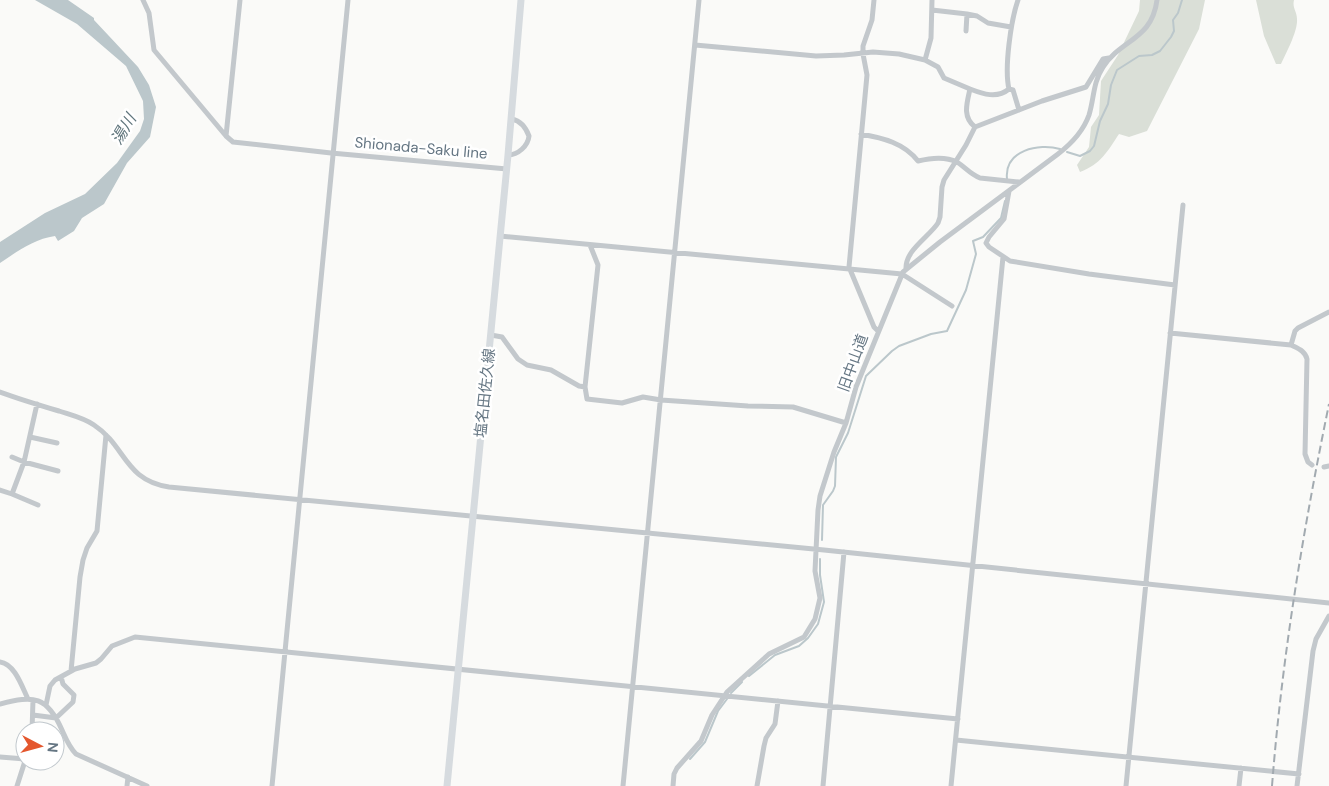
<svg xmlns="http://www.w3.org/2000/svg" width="1329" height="786" viewBox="0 0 1329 786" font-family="'DM Sans','Noto Sans JP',sans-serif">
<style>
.green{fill:#dadfd7}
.water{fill:#bbc7cb}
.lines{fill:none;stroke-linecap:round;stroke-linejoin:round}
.stream{stroke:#bbc7cb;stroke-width:2}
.minor{stroke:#c3c8cc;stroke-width:5}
.major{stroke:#d6dbdf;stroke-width:7}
.rail{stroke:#a2aab0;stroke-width:2;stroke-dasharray:8 4;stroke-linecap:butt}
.labels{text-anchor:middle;stroke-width:5;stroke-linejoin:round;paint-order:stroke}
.street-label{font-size:15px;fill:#657683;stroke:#fff}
.water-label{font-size:16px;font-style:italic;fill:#60757c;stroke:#fff}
</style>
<rect width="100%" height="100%" fill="#fafaf8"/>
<path class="green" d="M1140 0H1205L1199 29 1147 131 1129 137 1119 134C1107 152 1101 164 1080 172L1077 165 1089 147 1091 127 1099 115 1101 81 1118 55 1139 11Z
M1256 0H1294C1292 8 1297 11 1297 19 1298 31 1286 53 1281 64H1276L1264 36Z"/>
<path class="water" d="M35 0H68L94 18V20L138 67 149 85 156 107 150 137 127 163 104 204 82 218 74 231 58 241 55 236C34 239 18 251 0 263V242L45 213 85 194 117 163 140 131 144 119 143 101 126 66 77 24Z"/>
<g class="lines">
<path class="stream" d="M1067 152 1080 156 1090 151 1094 146 1100 121 1108 104 1111 85 1117 70 1139 56 1152 55 1160 51 1171 37 1174 31 1173 20 1178 13 1182 0
M1007 179C1004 150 1039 143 1060 149
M822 540 823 505 833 491 835 486 836 457 848 433 866 376 892 351 899 346 931 334 947 331 966 290 976 254 973 241 983 237 1001 218 1005 201
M749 676 775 655 799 646 808 638 818 624 824 602 820 575V559
M731 693 742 682
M690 759 705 742 718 711 727 699"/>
<path class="minor" d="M143 0 149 13 154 50 226 136 233 142 331 153 507 169
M874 0 872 20 863 46V54L867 75 849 267 874 327 878 331
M1018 0C1011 20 1004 68 1009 89L1013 90 1019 110
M932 10 967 14 966 31
M967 14 977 16 988 23 1011 27
M695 45 816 56 844 55 873 52 899 54 925 60 938 67 944 78 970 89C967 103 962 117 975 127
M925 60 931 38 932 0
M970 89C983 94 997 99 1009 89
M861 134C883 138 904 143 918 161 930 158 945 156 957 162 965 167 970 174 980 178L1019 182
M226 136 240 0
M508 155C518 155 528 146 529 136 526 128 521 121 512 119
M1009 191 1004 219 989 237 986 243 989 247 1010 261 1089 274 1175 285
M500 236 902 274 952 306
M906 269C905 250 929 237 938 223L940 217 942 187 944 180 966 145 975 127 1042 101 1086 87 1103 59 1109 58
M1170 333 1291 345C1299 349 1305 351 1307 359L1305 454 1308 462 1312 465
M491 335 502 337 518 359 527 365 551 370 579 386 585 387 587 399 622 403 643 397 661 400 748 406 793 407 846 423
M1291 345 1295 331 1298 328 1329 312
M585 387 598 265 590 245
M0 392C19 399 39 405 59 411 71 415 84 418 94 425 126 446 124 480 169 487L824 550 1329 603
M30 437 57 443
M12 457 24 462 58 471
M1324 467 1329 466
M0 490 12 494 24 462 37 404
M12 494 38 505
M0 662C15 664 22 687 28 699
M71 671 80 577 83 560 87 548 97 531 106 435
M0 704C34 695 47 696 62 730 66 739 69 747 76 754L147 786
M46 705 50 686 55 680 75 669 96 663 101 659 112 646 135 637 958 719
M33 715 56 718 73 702 74 695 63 684 61 677
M32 731 33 700
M956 740 1299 774
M0 757 25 759
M17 786 25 761
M127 786 128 777
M272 786 348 0
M623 786 699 0
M673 786 674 774 677 768 701 741 712 715 727 692 769 654 804 637 815 619 820 598 815 571 818 510 820 496 834 452 846 423 856 387 903 272 940 242 1058 154C1071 144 1083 132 1089 115 1094 99 1093 82 1103 67 1121 39 1152 40 1157 0
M757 786 764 746 766 738 775 724 778 701
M823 786 844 552
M951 786 1003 257
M1126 786 1183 205
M1239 786 1241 768
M1297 786 1313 651 1316 639 1329 616"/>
<path class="major" d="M447 786 508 155 521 0"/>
<path class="rail" d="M1272 786C1282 657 1303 531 1329 404"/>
</g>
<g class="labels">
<g class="street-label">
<text transform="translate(421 148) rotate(5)" y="5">Shionada-Saku line</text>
<text transform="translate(853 363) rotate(-70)" y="5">旧中山道</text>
<text transform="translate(485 393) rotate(-84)" y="5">塩名田佐久線</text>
</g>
<g class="water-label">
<text transform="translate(123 129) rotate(-59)" y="6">湯川</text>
</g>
</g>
<g transform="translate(40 746) rotate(96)"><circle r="24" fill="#ffffff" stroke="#c1c8cd"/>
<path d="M0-4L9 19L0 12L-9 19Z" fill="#e4572e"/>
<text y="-8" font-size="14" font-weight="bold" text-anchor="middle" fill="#657683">N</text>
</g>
</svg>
